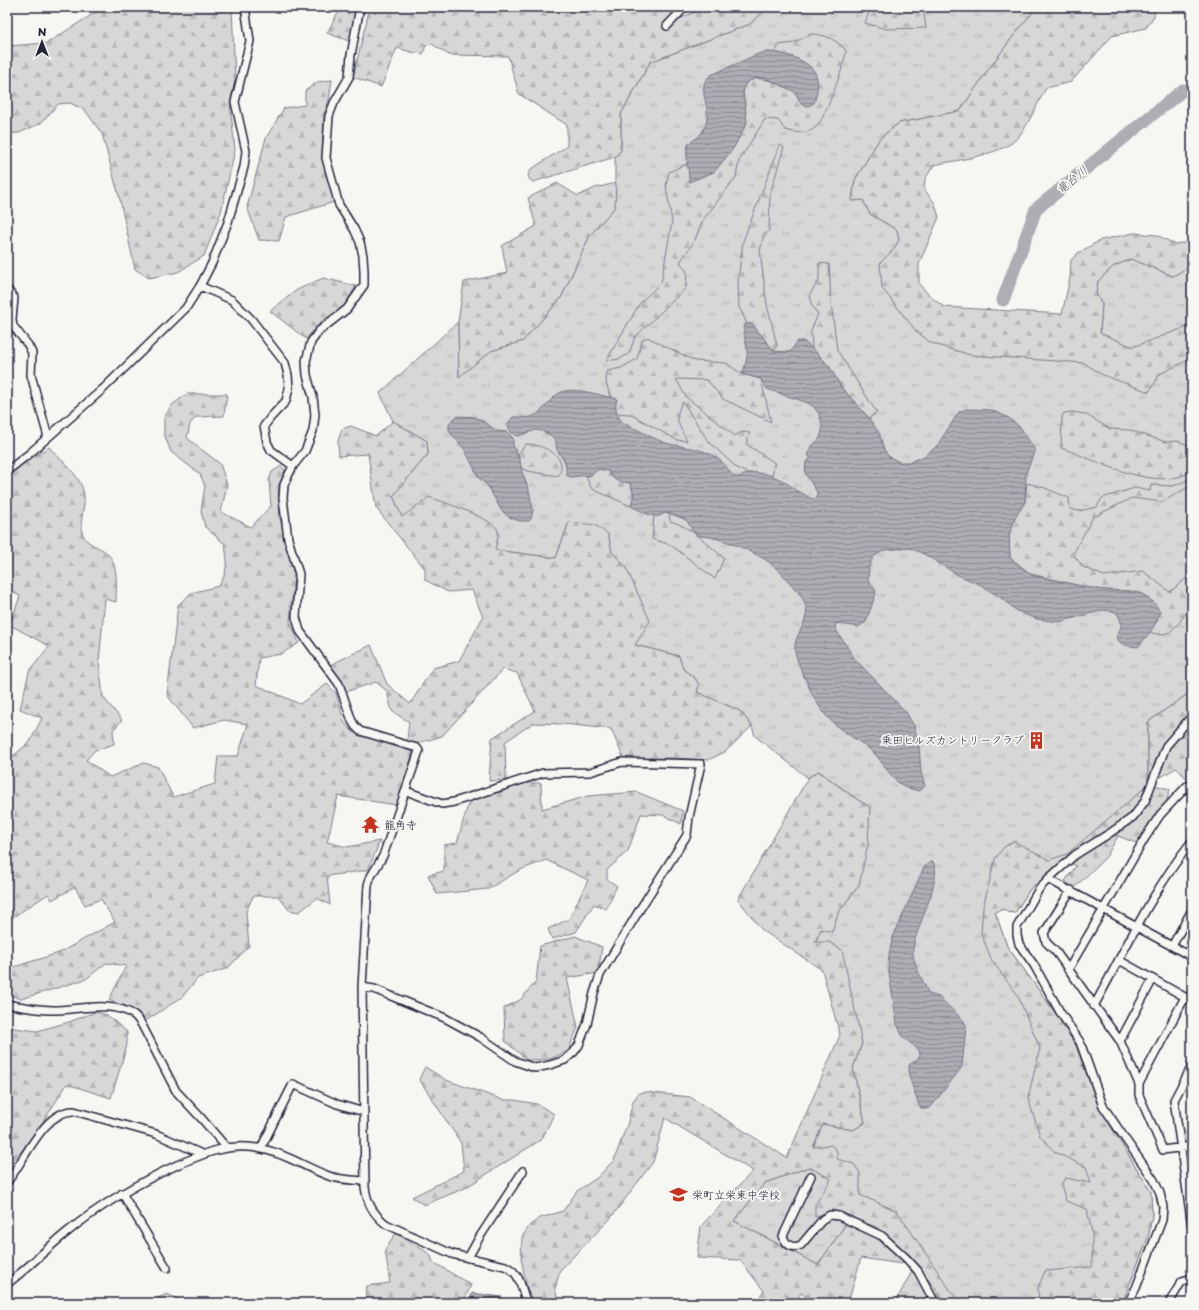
<svg xmlns="http://www.w3.org/2000/svg" width="1199" height="1310" viewBox="0 0 1199 1310" font-family="'Playpen Sans','Klee One',sans-serif">
<style>
.grass{fill:url(#grass-tufts);stroke:#7c7c89}
.forest{fill:url(#forest-firs);stroke:#7c7c89}
.cemetery{fill:url(#cemetery-stones);stroke:#7c7c89}
.water{fill:url(#water-rules);stroke:#757583}
.lines{fill:none;stroke-linecap:round;stroke-linejoin:round}
.river{stroke:#adadb3;stroke-width:13}
.minor-casing{stroke:#22223b;stroke-width:10}
.minor{stroke:#f6f6f2;stroke-width:7}
.labels{text-anchor:middle;stroke-width:3.5;stroke-linejoin:round;paint-order:stroke}
.poi-label{font-size:11px;fill:#22223b;stroke:#f6f6f2;text-anchor:start}
.water-label{font-size:12px;font-style:italic;fill:#535365;stroke:#f6f6f2}
</style>
<defs>
<pattern id="grass-tufts" width="24" height="20" patternUnits="userSpaceOnUse"><rect width="24" height="20" fill="#d7d7d7"/><path d="M3 7l-1-3M5 7V3M7 7l1-3M15 17l-1-3M17 17v-4M19 17l1-3" fill="none" stroke="#b8b8b9"/></pattern>
<pattern id="forest-firs" width="22" height="20" patternUnits="userSpaceOnUse"><rect width="22" height="20" fill="#d7d7d7"/><path d="M5 1l3.5 6h-7zM16 11l3.5 6h-7z" fill="#b8b8b9"/></pattern>
<pattern id="cemetery-stones" width="16" height="16" patternUnits="userSpaceOnUse"><rect width="16" height="16" fill="#d7d7d7"/><path d="M2 7V4a2 2 0 0 1 4 0v3zM10 15v-3a2 2 0 0 1 4 0v3z" fill="#b8b8b9"/></pattern>
<pattern id="water-rules" width="6" height="5" patternUnits="userSpaceOnUse"><rect width="6" height="5" fill="#adadb3"/><path d="M0 2.5h6" fill="none" stroke="#8c8c93"/></pattern>
</defs>
<rect width="100%" height="100%" fill="#f6f6f2"/>
<filter id="ink" filterUnits="userSpaceOnUse"><feTurbulence type="fractalNoise" baseFrequency=".025" numOctaves="2"/><feDisplacementMap in="SourceGraphic" scale="8" xChannelSelector="R" yChannelSelector="G"/><feConvolveMatrix kernelMatrix="1 2 1 2 8 2 1 2 1" color-interpolation-filters="sRGB"/></filter>
<g filter="url(#ink)">
<path class="grass" d="M768 7H1037C1009 40 984 75 960 111L899 123 880 138 855 180 852 201 863 200 870 214 897 230 899 240 894 249 880 263 892 301 1100 333 1102 304 1096 294 1098 281 1114 266 1131 259 1173 276 1192 265V691L1148 722V785L1066 860 1030 889 1015 913 1007 912 1004 909 995 912 1007 946 1056 1014 1076 1046 1099 1107 1151 1192 1152 1215 1148 1238 1122 1303H895L912 1271 903 1260 846 1224 818 1265 734 1221 765 1183 809 1167 813 1148 823 1124 853 1130 865 1123 853 1068 862 1043 815 943 821 929 832 932 838 913 859 885 870 807 858 800 819 771 808 778 755 736 752 726 740 711 697 692 699 685 695 678 683 669 679 656 635 645 626 567 612 552 608 534 569 522 556 558 495 550 498 531 402 518 393 496 428 454 427 441 393 421 380 393 458 322 459 376 491 351 523 341 561 298 590 235 615 207V157L621 150V114L650 62 750 24Z"/>
<path class="forest" d="M104 7H232L235 80 230 104 235 150 221 212 204 256 178 272 149 278 135 269 120 200 102 134 85 110 70 103 58 104 41 123 19 133 7 134V46L47 43Z
M370 7H675L673 10 671 23 705 7H768L750 24 650 62 621 114V150L615 157 533 182 530 180 528 176 530 170 567 146V125L519 94 508 56 449 55 432 44 426 45 423 54 415 53 397 48 381 87 353 77Z
M875 7H923L926 28 886 29 865 23 870 10Z
M1037 7H1155L1154 16 1146 28 1112 36 1071 82 1046 88C1038 102 1029 124 1019 136 1005 155 956 160 934 165L925 179 924 189 934 202 939 217 919 264V284L931 297 944 307 1062 314 1070 278 1071 260 1078 253 1101 240 1134 233 1157 235 1174 244 1192 242V265L1173 276 1131 259 1114 266 1098 281 1096 294 1102 304 1100 333 1133 347 1192 325V358L1160 374 1149 392 1103 375 1084 363 970 355 931 343 916 331 882 288 880 263 894 249 899 240 897 230 870 214 863 200 852 201 855 180 880 138 899 123 960 111C984 75 1009 40 1037 7Z
M811 34C828 35 834 39 846 50 846 62 825 118 817 126 808 135 796 133 785 130L778 120 765 119 739 161 736 177 703 220 694 242 680 262 687 272 686 288 635 337 629 354 619 359 606 361 640 303 661 283 672 222 666 186 669 172 688 163 690 182 745 104C736 71 763 76 783 86 787 88 792 89 795 92 798 95 800 101 802 105L798 59 775 52 779 45 793 43Z
M332 80 329 100 324 115 322 157 334 202 286 217 279 241 259 240 247 207 266 138 284 108 305 105V91L317 82Z
M780 145 784 147 770 194 769 230 763 238 760 251 767 305 777 345 774 351 752 324H747L739 307 738 280 743 241Z
M557 183 578 196 595 188 616 183 615 207 590 235 561 298 523 341 491 351 459 377 458 322 464 282 507 273 502 246 536 226 528 198Z
M819 263 829 264 831 302 837 350 877 413 869 418 841 387 829 366 812 348 811 331 818 314 812 306 810 294 819 280Z
M323 278 356 286 345 305 322 321 306 339 270 311 297 290Z
M647 337 695 361 726 363 742 374 761 379 771 422 723 399 707 380 676 379 686 397 735 436 742 432 750 433 746 444 775 463 772 476 756 473H747L737 468 708 441 683 402C672 417 680 427 687 441L677 440 630 414 617 413 615 405 617 399 610 397 606 381 607 371 621 368 637 359 642 340Z
M187 394H227L224 416 196 417 190 424 187 438 220 464 227 485 221 512 251 527 271 506 269 480 272 472 281 466 285 470 278 487 280 518 294 575 290 621 299 643 281 654 259 658 256 685 300 704 327 684 336 693 344 722 353 732 413 752 397 805 338 796 327 842 347 847 380 841 368 870 327 876 330 905 317 898 299 912 289 910 278 896H253L246 912 249 946 228 968 198 978 182 997 147 1020 137 1012 109 1000 126 966 106 963 86 979 21 999 7 994V969L59 953 115 922 101 899 85 905 75 887 52 900 48 894 7 921V761L30 742 42 718 20 709 29 672 49 646 10 625 20 596 7 589V476L19 466 49 447C64 464 87 479 84 504 83 513 79 526 83 535 87 545 99 546 107 553 119 565 116 586 116 602L105 599 99 661 103 697 122 720 113 730 114 744 95 750 86 760 110 777 144 763 158 767 173 797 215 784 218 756H238L248 724 224 720 193 728 167 695 178 605 191 593 219 586 225 574 227 560 225 544 205 527 201 511 205 486 200 474 171 452 164 434V418L172 405Z
M1072 412 1085 414 1110 429 1129 430 1166 442 1177 441 1192 446V471C1157 494 1097 460 1061 448L1062 417 1064 413Z
M393 421 427 441 428 454 393 496 402 517 429 497C441 501 497 520 498 531 499 536 496 544 495 550L556 558 569 522 595 525 608 534 612 552 626 567 650 621 635 645 679 656 683 669 695 678 699 685 697 692 740 711 752 726 725 752 708 760 673 758 624 759 611 729 563 724 533 723 505 742 506 780 489 781 492 738 535 711 517 673 503 669 442 736 412 745 407 740 409 722 392 711 387 691 376 682 345 692 330 665 371 645 387 684 410 704 433 668 459 661 483 617 472 590 448 592 425 580V569L376 508 368 454 339 456 338 441 342 429 351 426 376 436Z
M526 444C541 444 571 456 558 476L527 471 521 468 518 454Z
M598 469 608 471 613 478 630 483 634 494 631 506 594 490 590 486 586 475H591Z
M1191 479 1192 485 1162 502 1132 498 1093 517 1073 554 1083 567 1104 576 1143 571 1170 592 1189 576V559L1192 557V604L1179 623 1170 632 1160 635 1149 632 1158 620 1154 603 1142 594 1130 591 1104 590 1085 587 1031 574 1010 558 1009 535 1016 516 1025 502 1027 483 1045 488 1069 498 1070 509 1079 511 1097 507 1102 498 1135 488 1150 491 1151 485 1173 486Z
M665 513 669 514 670 521C692 527 707 544 724 558L715 579 671 545 652 539 654 515 659 516Z
M1192 691V783L1176 768 1149 784 1170 789 1166 804 1136 843 1118 836 1106 857 1074 888 1065 881 1076 866 1066 860 1030 889 1015 913 1007 912 1004 909 995 912 1007 946 1056 1014 1076 1046 1099 1107 1151 1192 1152 1215 1148 1238 1122 1303H1039L1038 1288 1045 1271 1092 1267V1233L1087 1209 1066 1201 1061 1185 1065 1178 1091 1183 1086 1167 1055 1152 1040 1136 1028 1098 1040 1048 1017 994 992 961 981 933 983 907 995 859 1004 847 1014 841 1049 860 1067 854 1148 785V722Z
M818 771 858 800 870 807 868 844 859 885 838 913 832 932 821 929 815 942H829L842 950 862 1043 853 1068 865 1123 853 1130 823 1124 813 1147 831 1145 837 1151V1159L854 1164 860 1173V1195L897 1211 959 1303H941L937 1291 909 1255 876 1227 833 1210 815 1217V1205L831 1179 809 1167 765 1183 734 1221 818 1265 846 1224 875 1237 903 1260 902 1264 861 1258 848 1303H814L801 1293 794 1303H757L756 1301 764 1291 740 1260 697 1258 701 1226 753 1171 665 1118 653 1162 610 1219 560 1270 555 1289 559 1303H533L527 1288 521 1258 522 1237 530 1225 540 1218 563 1211 577 1191 597 1178 614 1160 628 1122 633 1101 639 1093 646 1092 690 1097 787 1158 840 1035 822 970 762 930 738 899 808 778Z
M526 783H541L542 809 588 796 637 792 683 811 681 824 663 815 641 814 628 851 607 870V879L617 886 606 909 594 904 576 932 552 939 548 929 569 919 588 880 546 860 520 870 488 889 437 894 428 875 444 871V845L457 843 469 801Z
M575 936 602 947 598 973 567 978 578 1027 568 1051 550 1059 527 1060 505 1041 504 1008 520 1000 536 982 540 946Z
M95 1012 107 1015 127 1032V1045L111 1098 67 1084C49 1113 30 1143 7 1168V1027L37 1031 69 1022Z
M425 1067 446 1080 503 1100H514L537 1104 554 1114 542 1139 465 1188 424 1205 412 1197 464 1171 461 1143 419 1079Z
M396 1233 430 1254 433 1262 471 1285 463 1303H365L367 1286 390 1283 385 1249Z"/>
<path class="cemetery" d="M338 7H357L349 41 327 33 340 9Z
M167 1294 187 1303H155L158 1298Z"/>
<path class="water" d="M767 52C781 52 811 60 816 75 819 84 817 95 814 103L808 106 802 105 795 92 770 80 757 78 747 82 744 87 743 95 745 104 747 123 733 149 714 172 689 182C689 173 686 155 687 148 688 141 696 140 700 135 704 130 706 125 707 118 709 103 696 86 711 75L758 54Z
M745 324H752L774 351 790 352 798 341H803L812 348 829 366 841 387 869 418 879 433 884 449 888 456 899 462H911L924 456 936 447 959 412 966 409 991 410 1009 418 1021 428 1035 450 1026 473 1025 502 1016 516 1009 535 1010 558 1031 575 1085 587 1104 590 1130 591 1142 594 1154 603 1160 611C1157 624 1147 637 1138 647 1131 646 1117 646 1117 635 1118 631 1122 628 1121 623 1121 619 1118 615 1116 612L1104 610 1059 622 1037 619 1017 611 1001 598 981 585 958 575 924 554 910 548 884 550 873 557 869 567 868 581 875 589 876 593 866 622 858 627 836 623 835 628 854 658 906 712 914 726 919 746 921 772 925 786 920 791C891 786 891 771 873 752 864 744 853 738 843 731 835 725 825 716 820 707 812 696 798 665 795 652 792 630 820 618 798 592 789 582 778 568 766 560 749 550 729 541 710 537 706 536 702 537 698 535 690 532 691 521 682 518 678 517 669 513 665 513 663 513 661 515 659 516 650 517 639 510 631 506L634 494 630 483C618 482 615 482 608 471L599 469 591 475 570 477 567 475 565 462 557 450 556 442 552 436 542 431 536 430 517 436C512 435 508 429 508 423L513 417C519 417 526 418 531 417 546 412 550 394 565 391 577 388 604 396 617 399 615 406 615 413 620 419 624 425 632 427 638 430 646 434 655 439 663 442 678 447 694 447 708 453 713 455 719 459 723 463 727 467 730 474 735 477 740 478 743 475 747 474 762 469 787 480 796 491 805 492 807 499 814 499L817 496V492L805 473 806 462 810 459V456L808 455 810 448 820 438 822 431V424L819 414 814 407 808 403 767 389 761 379 742 374C745 366 748 358 747 349 746 341 742 332 745 324Z
M458 416 474 417 483 421 497 431 507 432 513 438V445L520 461 522 472 529 490 533 510 531 519 529 521H519L509 517 501 510 488 486 479 478 465 450 449 431V425L452 420Z
M930 862H933C944 876 915 930 913 948 911 960 924 983 929 994L939 997 964 1021 966 1026 962 1067 931 1107 926 1109H922L919 1105 909 1076V1065L917 1060 920 1056 919 1050 903 1037 897 1024 888 967 889 954 893 937 924 867Z
M472 1293 502 1297 504 1303H469Z"/>
<g class="lines">
<path class="river" d="M1003 300 1036 209 1183 90"/>
<defs>
<path id="minor" d="M360 7 351 55 349 77 334 103 329 116 326 158 339 205 354 229 360 242 363 256 364 271V285L347 309 319 331 311 342 306 361 307 375 313 397 315 415 313 431 305 451 293 466 288 476 284 485 283 498 288 539 299 574 296 617 300 631 339 684 352 721 355 726 360 731 417 748 419 751 383 856 370 878 368 885 362 987 365 1187C367 1203 373 1214 386 1224L452 1254 505 1266C522 1274 520 1287 527 1303
M667 26 685 7
M200 286 232 300 251 319 285 363 288 375 289 388 286 401 271 417 264 426 265 431 267 442 271 450 293 466
M7 289 14 298 12 319 13 326 28 345 32 353 31 375 48 437
M7 471 30 453 103 389 186 308 200 286 212 263 228 222 244 167 246 151 235 102 250 41 245 7
M1048 879 1192 957
M1071 890 1044 933 1046 942 1056 952 1120 1041 1139 1084V1095L1163 1150 1192 1146
M1172 946 1192 910
M1119 960 1192 1001
M1068 970 1145 838 1160 815 1187 786 1192 791
M362 987 374 989 445 1018 480 1037 515 1061 535 1068 550 1065 565 1060 574 1052 579 1045 587 1024 594 993 600 975 640 909 687 835 689 817 701 764 622 762 590 772 543 773 454 802 442 804 406 791
M7 1004C22 1007 37 1010 53 1010 77 1010 112 1000 134 1015 137 1017 140 1022 142 1025L176 1091 202 1119 226 1147
M1094 1006C1125 950 1152 891 1192 841
M1120 1041 1153 979
M1192 1066 1174 1100 1192 1227
M1139 1084 1185 997
M261 1148 293 1084 337 1104 364 1112
M811 1176 783 1236C786 1245 792 1249 801 1245L823 1219 830 1215 839 1216 882 1236 906 1258 918 1271 935 1303
M7 1182C24 1162 44 1110 74 1111L156 1134 202 1154
M122 1193 167 1268
M468 1258 479 1238 523 1171
M7 1284C28 1268 46 1249 66 1233 100 1205 138 1183 177 1165 205 1153 230 1142 262 1149 285 1153 306 1168 329 1176 340 1180 353 1180 365 1181
M1128 1303 1136 1288 1162 1220 1163 1207 1160 1193 1154 1180 1128 1143 1103 1106 1080 1042 1060 1012 1034 965 1019 944 1017 935V927L1039 889 1048 879 1075 855 1110 833 1133 817 1145 801 1166 746 1192 716
M1169 1303 1182 1281 1192 1278"/>
</defs>
<use href="#minor" class="minor-casing"/>
<use href="#minor" class="minor"/>
</g>
</g>
<defs>
<symbol id="building-bare" viewBox="-9 -9 18 18"><path d="M-4-6H4V6H1V3H-1V6H-4ZM-2.5-4.3h1.7v1.8h-1.7ZM.8-4.3h1.7v1.8H.8ZM-2.5-1h1.7V.8h-1.7ZM.8-1h1.7V.8H.8Z" fill="#c8321e" stroke="#f6f6f2" stroke-width="2.5" paint-order="stroke"/></symbol>
<symbol id="temple-bare" viewBox="-9 -9 18 18"><path d="M0-6L5-2H3V0L6.5 2.5H4V6H1.5V3h-3V6H-4V2.5H-6.5L-3 0V-2H-5Z" fill="#c8321e" stroke="#f6f6f2" stroke-width="2.5" paint-order="stroke"/></symbol>
<symbol id="school-bare" viewBox="-9 -9 18 18"><path d="M0-5L7-2L0 1L-7-2ZM-4 1L0 2.5L4 1V4Q0 6-4 4Z" fill="#c8321e" stroke="#f6f6f2" stroke-width="2.5" paint-order="stroke"/></symbol>
</defs>
<g fill-rule="evenodd">
<use href="#building-bare" x="1024" y="728" width="25" height="25"/>
<use href="#temple-bare" x="358" y="812" width="25" height="25"/>
<use href="#school-bare" x="666" y="1182" width="25" height="25"/>
</g>
<g class="labels">
<g class="poi-label">
<text x="1024" y="744" text-anchor="end">乗田ヒルズカントリークラブ</text>
<text x="384" y="829">龍角寺</text>
<text x="692" y="1199">栄町立栄東中学校</text>
</g>
<g class="water-label">
<text transform="translate(1072 180) rotate(-39)" y="4">竜台川</text>
</g>
</g>
<rect width="1199" height="1310" fill="none" stroke="#f6f6f2" stroke-width="24"/>
<rect x="12" y="12" width="1175" height="1286" fill="none" stroke="#22223b" stroke-width="1.5" filter="url(#ink)"/>
<g transform="translate(42 42)" stroke="#f6f6f2" stroke-width="3" paint-order="stroke">
<path d="M0-3L7 15L0 10L-7 15Z" fill="#22223b"/>
<text y="-6" font-size="11" font-weight="bold" text-anchor="middle" fill="#22223b">N</text>
</g>
</svg>
